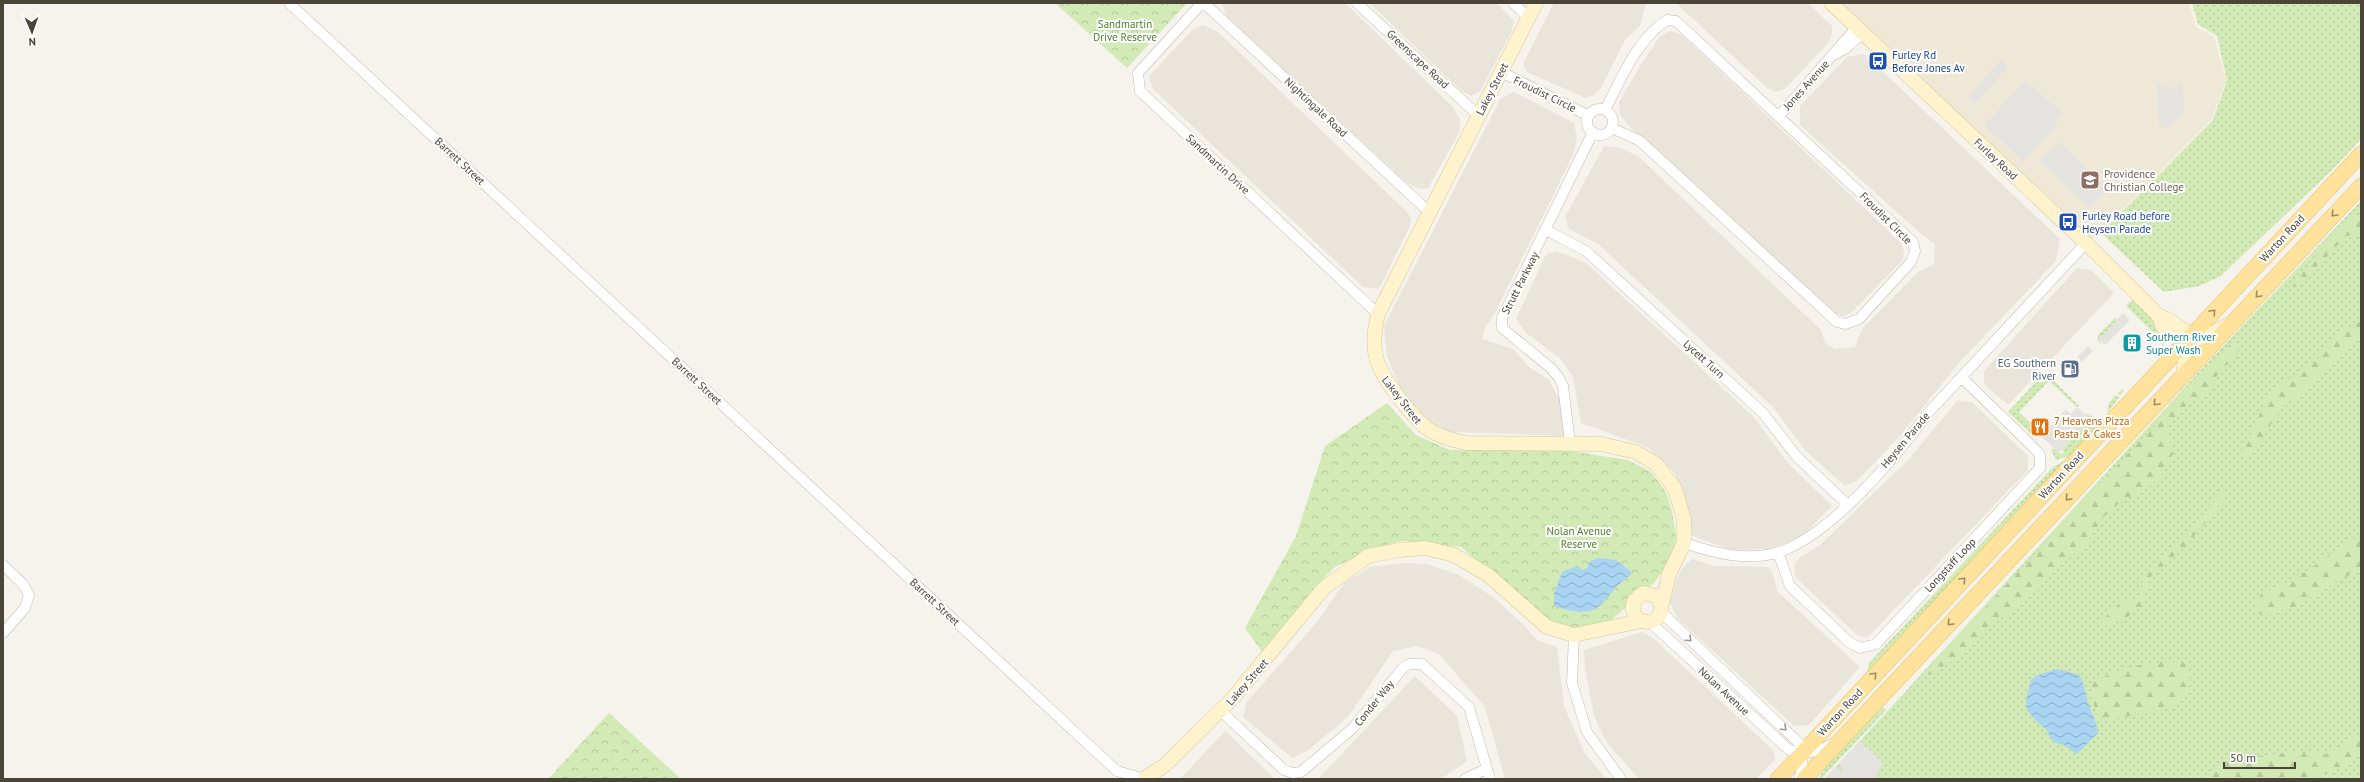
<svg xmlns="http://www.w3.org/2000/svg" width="2364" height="782" viewBox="0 0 2364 782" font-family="'PT Sans',sans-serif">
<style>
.residential{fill:#eae5da}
.education{fill:#efe8d6}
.grass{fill:url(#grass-dots)}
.forest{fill:url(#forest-firs)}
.park{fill:url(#park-crowns)}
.parking{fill:#e5e3e0}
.water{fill:url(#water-waves)}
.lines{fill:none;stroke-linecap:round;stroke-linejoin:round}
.street-casing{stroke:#c2bbae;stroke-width:11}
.secondary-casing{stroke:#d6c79b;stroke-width:15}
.primary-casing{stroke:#e6c16a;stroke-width:16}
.street{stroke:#fff;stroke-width:10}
.secondary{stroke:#fff3cd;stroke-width:14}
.primary{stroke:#ffe39c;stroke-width:15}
.oneway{stroke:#9c8c66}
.oneway2{stroke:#9c9892}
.labels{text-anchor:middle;stroke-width:4;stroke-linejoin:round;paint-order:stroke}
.park-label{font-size:11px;fill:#4a7f2a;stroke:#fff}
.transit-label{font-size:11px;fill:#164399;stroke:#fff;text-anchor:start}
.street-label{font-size:11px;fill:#4b4439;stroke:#fff}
.education-label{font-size:11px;fill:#785e54;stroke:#fff;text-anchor:start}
.culture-label{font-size:11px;fill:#0d838f;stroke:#fff;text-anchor:start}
.service-label{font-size:11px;fill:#4e5e75;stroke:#fff;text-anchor:end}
.food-label{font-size:11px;fill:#c56008;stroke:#fff;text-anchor:start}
</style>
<defs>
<pattern id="grass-dots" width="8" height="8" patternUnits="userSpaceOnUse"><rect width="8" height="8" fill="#d2eab5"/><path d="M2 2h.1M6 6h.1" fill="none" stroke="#b6ca9c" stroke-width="1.8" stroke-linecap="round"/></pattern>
<pattern id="forest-firs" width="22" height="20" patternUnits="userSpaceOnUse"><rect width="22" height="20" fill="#d2eab5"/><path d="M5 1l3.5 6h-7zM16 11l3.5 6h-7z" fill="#b6ca9c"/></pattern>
<pattern id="park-crowns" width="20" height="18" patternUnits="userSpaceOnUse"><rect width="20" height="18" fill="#d2eab5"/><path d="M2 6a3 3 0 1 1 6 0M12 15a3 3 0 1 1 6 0" fill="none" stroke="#b6ca9c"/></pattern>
<pattern id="water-waves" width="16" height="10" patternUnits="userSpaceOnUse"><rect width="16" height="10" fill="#a9d4f2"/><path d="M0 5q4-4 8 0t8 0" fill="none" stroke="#8caec5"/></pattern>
</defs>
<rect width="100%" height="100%" fill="#f6f3ec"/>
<path class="residential" d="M1222 3H1345L1453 107 1460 119V131L1428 188 1420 189 1407 183 1226 16Z
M1369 3H1497L1514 21 1511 33 1480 91 1471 96 1463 92Z
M1554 3H1646L1640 26 1625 40 1601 88 1592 96 1586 98 1527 72 1523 64Z
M1676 3H1808L1832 26V34L1829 42 1786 88 1776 92 1767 88Z
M1203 25 1218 32 1408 213 1411 219 1409 228 1379 289 1363 287 1153 89 1149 76 1193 29Z
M1669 31 1681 34 1901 243 1904 252 1903 260 1853 311 1843 317 1833 312 1631 128 1620 115 1619 102 1642 63 1659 38Z
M1864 54 2060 239 2056 261 1958 364 1900 436 1857 481 1845 486 1804 449 1773 407 1598 244 1569 229 1565 217 1604 146 1620 148 1638 156 1821 330 1825 343 1835 349 1855 347 1862 329 1918 272 1934 264 1935 244 1920 233 1800 125V106L1847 57Z
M1514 92 1574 123 1577 138 1573 155 1495 313 1486 326 1482 339 1513 349 1529 367 1549 380 1560 400 1569 436 1453 432 1430 423 1414 408 1401 390 1387 357 1384 326 1501 98Z
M1556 251 1586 263 1754 417 1786 461 1832 506 1802 536 1769 549 1731 550 1693 536 1688 511 1675 473 1647 447 1581 423 1573 377 1561 359 1526 333 1516 319 1546 254Z
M2077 268 2091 270 2114 293 2008 405 1984 384V371Z
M1957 401 1972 402 2028 456V470L1867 638 1857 635 1796 578 1794 566 1799 558 1819 546 1909 459Z
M1692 559 1715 566 1768 567 1772 572 1778 592 1860 667 1809 725 1794 726 1677 618 1668 599 1682 568Z
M1404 563 1427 564 1459 575 1493 597 1523 624 1537 640 1557 647 1564 706 1584 752 1606 779H1505L1485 707 1439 654 1417 646 1393 651 1348 717 1307 751 1292 758 1243 717 1246 703 1315 624 1345 582 1370 567Z
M1642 632 1653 638 1773 750 1775 759 1756 779H1639L1607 743 1594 716 1585 667 1584 650Z
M1415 676 1457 716 1467 761 1441 779H1318Z
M1225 731 1275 779H1180Z"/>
<path class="education" d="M1840 3H2189L2196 27 2214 37 2226 80 2212 119 2092 240Z"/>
<path class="grass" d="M2192 3H2361V139L2332 170 2221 276 2199 286 2164 292 2101 233 2213 120 2227 80 2217 36 2198 24Z
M2361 201V779H1825L2207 363Z
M2132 300C2145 312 2166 328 2163 347L2160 339 2126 306Z
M2115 318 2117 320 2099 339 2102 345 2098 341V335Z
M2045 372 2079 406 2077 407 2049 381 2019 412 2038 430 2033 436 2008 412Z
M2124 389V390L2107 414 2109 403 2115 395 2118 397 2120 395 2117 393Z
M2085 414 2092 416 2098 425 2069 456 2056 460 2051 450 2054 448 2062 455 2064 452 2062 450 2091 419Z
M2070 458 1867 673 1869 663 2053 467Z
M1881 706 1886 710 1821 779H1818L1831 759Z"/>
<path class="forest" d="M2361 216V234L2346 236 2298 287H2293L2296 279 2349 218Z
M2361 321V337L2325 368 2309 387 2281 409 2252 453 2244 456 2240 455 2257 422 2267 394 2317 360 2334 335Z
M2235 339 2238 351 2232 362 2219 369 2213 389 2186 405 2169 426V438L2174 452 2160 478 2141 492 2124 499 2101 519 2086 546 2057 567 2040 588 1977 637 1966 652 1929 675 1923 674Z
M2223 491 2226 496 2223 501 2186 546 2151 576 2146 591 2144 605 2122 621 2103 627 2101 621 2122 601 2134 602 2140 598 2143 575 2181 540Z
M2361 533V568L2295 607 2263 616 2254 611 2261 594 2298 577Z
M2169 661 2186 663C2206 719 2138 710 2105 721 2092 711 2092 698 2091 682 2117 671 2140 663 2169 661Z
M2361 733V748L2350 764 2313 779H2201L2210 776 2216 765 2237 759 2307 750 2326 754Z"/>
<path class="park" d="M1055 3H1187L1127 68Z
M1387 403 1416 435 1450 450H1564L1628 460 1651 472 1666 492 1672 511 1676 536 1675 553 1654 583 1608 623 1583 630 1554 624 1461 547 1401 541 1364 553 1335 567 1315 587 1263 653 1245 628 1296 536 1325 446Z
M609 713 681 779H548Z"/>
<path class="parking" d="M2001 60 2008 67 1974 104 1967 97Z
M2026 80 2062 113 2055 121 2058 124 2023 161 1984 125Z
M2157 82 2171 89 2183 82 2184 111 2168 129 2159 125Z
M2059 142 2108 189 2090 208 2040 161Z
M2123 313 2130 320 2105 345 2099 339Z
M2088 346 2093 351 2082 362 2077 357Z
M2077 407 2091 419 2059 453 2041 436 2066 409 2071 414Z
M1861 739 1864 747 1866 746 1883 763 1875 779H1824L1837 765 1840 772 1842 771 1840 762Z"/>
<path class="water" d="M1599 558 1616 560 1633 573C1598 596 1608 624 1554 606V594L1562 572 1577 566 1582 570 1587 568 1590 561Z
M2058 669 2079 675C2085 685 2085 694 2089 705 2092 715 2097 722 2098 733L2077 754 2064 745 2053 742 2046 729 2037 722 2027 710 2026 701 2031 680 2038 675Z"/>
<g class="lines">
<defs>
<path id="street" d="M289 3 1105 760 1117 771 1138 777
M1202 3 1138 73 1140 91 1378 314
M1204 3 1428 211
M1357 3 1479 116
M1513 3 1528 17
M1833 55 1845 49 1863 33
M1501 72 1589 116
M1587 122a13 13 0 1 1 26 0a13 13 0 1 1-26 0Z
M1605 110C1622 78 1636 40 1667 20L1676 21 1913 242 1915 251 1911 262 1859 319 1845 324 1837 322 1640 141 1612 128
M1779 116 1857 27
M1546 230 1586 251 1763 413 1797 457 1847 504
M1570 442 1563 386 1559 378 1552 369 1502 328V318L1593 132
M1684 543C1714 553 1748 562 1779 552 1831 535 1896 457 1928 413L2086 243
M1778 552 1790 586 1849 642 1860 648 1876 644 2040 468V455L2034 448 1961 377
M3 565 23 584 29 595 25 608 3 633
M1661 612 1800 744C1803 756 1804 767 1799 779
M1650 622 1788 749C1803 757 1818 752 1832 744
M1574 635 1572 683 1587 732 1621 779
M1221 711 1284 770 1293 773 1301 772 1353 728 1403 668 1409 664H1422L1469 707 1490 779
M1465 779 1486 769"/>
<path id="secondary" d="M1536 3 1378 314C1369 353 1376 368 1400 399 1422 427 1430 436 1467 443L1601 444 1636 452 1656 464 1675 489 1684 519V543L1669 574 1659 617C1646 629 1628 617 1634 601L1643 593 1656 596 1661 604
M1831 3 2086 243 2160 317 2167 319 2184 330 2187 350 2183 374
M2160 317C2161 325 2163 327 2169 332 2188 348 2210 335 2228 325
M1145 778 1165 765 1232 699 1324 588 1368 556 1400 550 1425 548 1454 555 1488 575 1547 627 1574 635 1641 621"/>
<path id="primary" d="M1778 779 2361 154
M1804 779 2361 186"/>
</defs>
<use href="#street" class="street-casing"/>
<use href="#secondary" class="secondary-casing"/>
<use href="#primary" class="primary-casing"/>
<use href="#street" class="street"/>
<use href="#secondary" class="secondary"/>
<use href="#primary" class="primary"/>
</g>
<defs><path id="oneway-chevron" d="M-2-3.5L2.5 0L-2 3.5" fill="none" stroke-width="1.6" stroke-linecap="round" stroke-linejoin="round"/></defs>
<g class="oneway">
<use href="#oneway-chevron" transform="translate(2334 214) rotate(133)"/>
<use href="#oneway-chevron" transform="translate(2258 295) rotate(133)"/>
<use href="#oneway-chevron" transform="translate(2213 312) rotate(-47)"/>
<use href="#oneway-chevron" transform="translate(2156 403) rotate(133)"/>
<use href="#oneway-chevron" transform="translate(2068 498) rotate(133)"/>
<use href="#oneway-chevron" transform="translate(1963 580) rotate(-47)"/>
<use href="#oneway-chevron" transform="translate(1950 623) rotate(133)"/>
<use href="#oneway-chevron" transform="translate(1874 675) rotate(-47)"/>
</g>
<g class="oneway2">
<use href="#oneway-chevron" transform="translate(1689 639) rotate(43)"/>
<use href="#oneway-chevron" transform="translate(1784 728) rotate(43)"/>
</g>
<defs>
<symbol id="bus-square" viewBox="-11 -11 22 22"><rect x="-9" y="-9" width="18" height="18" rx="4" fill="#1a4fb4" stroke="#fff"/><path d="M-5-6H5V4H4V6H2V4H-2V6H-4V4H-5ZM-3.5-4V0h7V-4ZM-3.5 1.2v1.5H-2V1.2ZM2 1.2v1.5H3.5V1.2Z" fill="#fff"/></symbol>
<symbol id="school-square" viewBox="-11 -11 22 22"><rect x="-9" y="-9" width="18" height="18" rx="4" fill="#8d6e63" stroke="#fff"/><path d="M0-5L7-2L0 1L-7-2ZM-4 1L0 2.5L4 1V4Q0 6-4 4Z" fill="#fff"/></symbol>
<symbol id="building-square" viewBox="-11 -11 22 22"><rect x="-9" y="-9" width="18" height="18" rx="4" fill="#0f9aa8" stroke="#fff"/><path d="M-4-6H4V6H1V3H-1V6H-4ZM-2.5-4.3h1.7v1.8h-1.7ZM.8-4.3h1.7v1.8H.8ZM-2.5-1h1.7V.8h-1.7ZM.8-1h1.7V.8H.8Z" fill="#fff"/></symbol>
<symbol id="fuel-square" viewBox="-11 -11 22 22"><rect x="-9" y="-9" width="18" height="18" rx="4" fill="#5c6f8a" stroke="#fff"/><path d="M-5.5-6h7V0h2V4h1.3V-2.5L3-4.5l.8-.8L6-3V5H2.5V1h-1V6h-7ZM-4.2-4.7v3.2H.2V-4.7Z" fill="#fff"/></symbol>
<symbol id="restaurant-square" viewBox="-11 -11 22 22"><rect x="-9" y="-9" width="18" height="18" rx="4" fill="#e8710a" stroke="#fff"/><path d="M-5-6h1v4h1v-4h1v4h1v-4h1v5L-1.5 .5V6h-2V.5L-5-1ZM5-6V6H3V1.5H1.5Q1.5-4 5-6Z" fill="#fff"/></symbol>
</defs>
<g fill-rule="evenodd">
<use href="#bus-square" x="1867" y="50" width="22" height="22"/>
<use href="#school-square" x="2079" y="169" width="22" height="22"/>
<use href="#bus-square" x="2057" y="211" width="22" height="22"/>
<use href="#building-square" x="2121" y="332" width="22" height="22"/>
<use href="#fuel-square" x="2059" y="358" width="22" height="22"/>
<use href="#restaurant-square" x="2029" y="416" width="22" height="22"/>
</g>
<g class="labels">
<g class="park-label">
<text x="1125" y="28">Sandmartin<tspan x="1125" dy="13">Drive Reserve</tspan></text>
<text x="1579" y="535">Nolan Avenue<tspan x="1579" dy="13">Reserve</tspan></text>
</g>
<g class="transit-label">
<text x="1892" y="59">Furley Rd<tspan x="1892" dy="13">Before Jones Av</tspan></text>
<text x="2082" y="220">Furley Road before<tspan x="2082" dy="13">Heysen Parade</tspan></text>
</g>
<g class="street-label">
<text transform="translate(1418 59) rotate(43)" y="4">Greenscape Road</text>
<text transform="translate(1806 85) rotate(-48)" y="4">Jones Avenue</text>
<text transform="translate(1492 89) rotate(-63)" y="4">Lakey Street</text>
<text transform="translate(1545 94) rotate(26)" y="4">Froudist Circle</text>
<text transform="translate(1316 107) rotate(43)" y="4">Nightingale Road</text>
<text transform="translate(1996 159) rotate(43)" y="4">Furley Road</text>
<text transform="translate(460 161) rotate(43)" y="4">Barrett Street</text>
<text transform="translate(1218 164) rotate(43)" y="4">Sandmartin Drive</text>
<text transform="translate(1886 218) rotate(45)" y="4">Froudist Circle</text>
<text transform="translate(2282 238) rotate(-47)" y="4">Warton Road</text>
<text transform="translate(1520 283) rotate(-63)" y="4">Strutt Parkway</text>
<text transform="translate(1704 359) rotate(42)" y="4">Lycett Turn</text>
<text transform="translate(697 381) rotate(43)" y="4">Barrett Street</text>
<text transform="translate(1402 400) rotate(52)" y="4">Lakey Street</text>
<text transform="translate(1905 440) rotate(-50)" y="4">Heysen Parade</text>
<text transform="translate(2061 475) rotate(-47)" y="4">Warton Road</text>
<text transform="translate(1950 565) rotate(-47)" y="4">Longstaff Loop</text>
<text transform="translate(935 602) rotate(43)" y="4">Barrett Street</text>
<text transform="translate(1247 682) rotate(-49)" y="4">Lakey Street</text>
<text transform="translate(1724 691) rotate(43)" y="4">Nolan Avenue</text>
<text transform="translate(1374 703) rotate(-51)" y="4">Conder Way</text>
<text transform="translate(1840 712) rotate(-47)" y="4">Warton Road</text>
</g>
<g class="education-label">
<text x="2104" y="178">Providence<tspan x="2104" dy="13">Christian College</tspan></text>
</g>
<g class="culture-label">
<text x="2146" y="341">Southern River<tspan x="2146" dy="13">Super Wash</tspan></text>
</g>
<g class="service-label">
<text x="2056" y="367">EG Southern<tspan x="2056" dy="13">River</tspan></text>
</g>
<g class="food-label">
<text x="2054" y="425">7 Heavens Pizza<tspan x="2054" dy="13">Pasta &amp; Cakes</tspan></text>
</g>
</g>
<rect width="2364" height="782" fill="none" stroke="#4b4439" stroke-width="8"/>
<g transform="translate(32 32) rotate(178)" stroke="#ffffff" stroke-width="3" paint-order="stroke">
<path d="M0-3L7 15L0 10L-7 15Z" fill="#4b4439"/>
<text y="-6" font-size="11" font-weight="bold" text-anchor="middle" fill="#4b4439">N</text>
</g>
<path d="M2224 762v6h71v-6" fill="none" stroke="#4b4439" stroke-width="2"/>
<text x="2230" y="762" font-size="12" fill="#4b4439" stroke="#ffffff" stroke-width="3" paint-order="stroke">50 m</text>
</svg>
